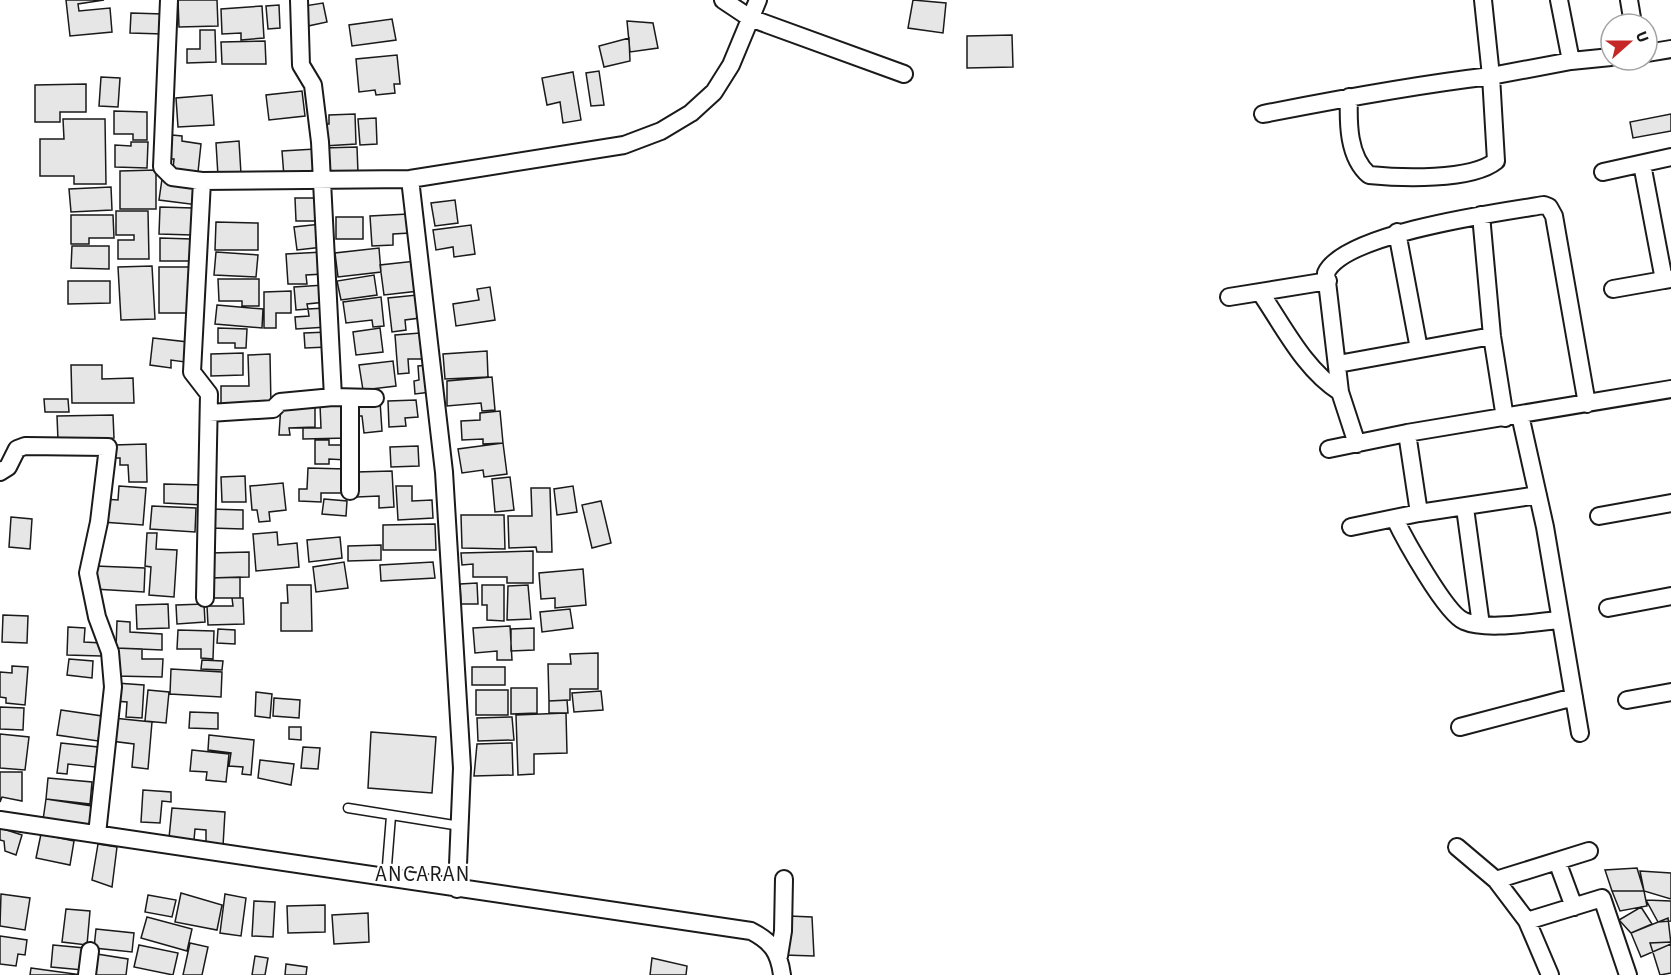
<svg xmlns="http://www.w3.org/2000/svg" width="1671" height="975" viewBox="0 0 1671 975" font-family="'Source Sans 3',sans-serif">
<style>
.building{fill:#e6e6e6;stroke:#1a1a1a;stroke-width:1.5}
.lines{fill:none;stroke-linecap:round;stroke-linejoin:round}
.service-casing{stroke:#1a1a1a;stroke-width:11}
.minor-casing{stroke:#1a1a1a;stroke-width:20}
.service{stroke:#fff;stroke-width:8}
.minor{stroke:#fff;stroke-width:16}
.labels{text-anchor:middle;stroke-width:4.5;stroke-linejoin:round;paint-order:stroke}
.quarter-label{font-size:21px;letter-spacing:1.5px;fill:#1a1a1a;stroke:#fff}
</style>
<rect width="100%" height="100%" fill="#fff"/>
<path class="building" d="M66 0H104L78 4 79 11 110 8 112 32 70 36Z
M178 0H217L218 26 179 27Z
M913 0 946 3 943 33 908 28Z
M323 3 327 22 308 26 304 6Z
M279 5 280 28 268 29 266 6Z
M262 6 264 38 241 40V33L222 34 221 9Z
M131 13 163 14V34L130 33Z
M392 19 396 40 352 46 349 25Z
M627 21 653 23 658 48 630 52Z
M200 30H215L216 62 187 63V49H200Z
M1012 35 1013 67 967 68V36Z
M629 38 630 61 604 67 599 46Z
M265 41 266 64H222L221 42Z
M397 55 400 84H394L395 93 376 95 375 90 359 92 356 59Z
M599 71 604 105 591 106 586 73Z
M573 72 581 120 563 123 560 102 547 105 542 78Z
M101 77 120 78 118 107 99 106Z
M86 84V112H60V122H35V85Z
M302 91 305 116 269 120 266 95Z
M212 95 214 125 178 127 176 98Z
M114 111 147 112V140H133V134H114Z
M355 114 356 144 324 146 322 124H329V115Z
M1671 114V131L1633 138 1630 122Z
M376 118 377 144 360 145 358 119Z
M63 119H105L106 184H74V176H40V139H64Z
M172 135 182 136V141L201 144 198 172 173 169 174 159H170Z
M239 141 241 174 218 176 216 143Z
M131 142H148L147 168 115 167V145L131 146Z
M357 147 358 173 324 174 323 148Z
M315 149 317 174 284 177 282 151Z
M156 170V209H120V171Z
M162 179 200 184 198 205 159 200Z
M111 187 112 210 71 212 69 189Z
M295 198H318L319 221H296Z
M455 200 458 223 435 226 431 203Z
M160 207 193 208 192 235 159 234Z
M116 211H148L149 259H118V240H134V235H116Z
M408 214 410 233 393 234V245L372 246 370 216Z
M71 215H113L114 238H89V244H71Z
M336 217H363V239H336Z
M216 222 258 223V250H215Z
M321 224 323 247 297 250 294 227Z
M471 225 475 254 454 257 453 247 436 250 433 230Z
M160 238 192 239V261H160Z
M72 246H109V269L71 268Z
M379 248 381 272 338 277 335 253Z
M216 252 258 255 256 277 214 275Z
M323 252 324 274 306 275 307 284H288L286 254Z
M416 261 419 291 384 295 380 265Z
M152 266 155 319 121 320 118 267Z
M159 267H193L192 313H159Z
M374 275 377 295 341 300 337 281Z
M218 279H259V306H242V301H219Z
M68 281H110V303L68 304Z
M324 285 326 302 307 304 308 309 296 310 294 287Z
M490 287 495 320 456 326 453 304 479 300 477 289Z
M291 291V313H276V328H264V292Z
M417 295 420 318 405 320 406 330 392 332 388 298Z
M381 297 384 326 373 327 372 320 346 323 343 302Z
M217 305 263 309 262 328 215 324Z
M326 308 327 327 296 329 295 317 309 316 308 309Z
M218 328 247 329 246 348H235V343H218Z
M380 328 383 352 356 355 353 332Z
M328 332V347L305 348 304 333Z
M420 333 422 359H408L409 373 398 374 395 335Z
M153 338 188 342 185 362 171 360V368L150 365Z
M487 351 488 377 445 379 443 354Z
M243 353V375L211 376V354Z
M270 354 271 407 221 408V386H249L248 355Z
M393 361 396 386 363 390 359 365Z
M71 365H102V379L133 378 134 403H72Z
M428 365 431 392 415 394 414 381 419 380 418 366Z
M492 377 495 410 482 411 481 403 447 406V381Z
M44 399H68L69 412H45Z
M315 400V427L289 428 290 435H279L281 405Z
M416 400 418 417 405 418 406 426 389 427 388 401Z
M380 401 382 431 364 433 362 416H356L355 403Z
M346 404 348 438 303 439V428H321L320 405Z
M500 411 503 443 483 444V439L462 440 461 421 480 420V413Z
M113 415 114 438 58 440 57 416Z
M315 440H329V445H348L347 460 329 459V464H315Z
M503 443 507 474 484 477 483 470 462 473 458 449Z
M146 444 147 482H129L128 465H120V458H115L114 445Z
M418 446 419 466 391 467 390 447Z
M308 468 346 469 345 493H321V502L299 501V489H307Z
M392 471 394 507 379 508V496L357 497 356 472Z
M245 476 246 502H222L221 477Z
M510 477 514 510 495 512 492 479Z
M283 483 286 510 269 512 270 521 259 522 257 510H252L250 486Z
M164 484 203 485 202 505 164 503Z
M119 486 146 488 143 525 102 522 104 499 118 500Z
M396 486H412V501L432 500 433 518 398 520Z
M573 486 577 512 557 515 554 489Z
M531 488H550L552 552H537L536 547 509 548 508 516H532Z
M324 499 347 501 346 516 322 514Z
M601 501 611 543 592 548 582 505Z
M152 506 196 508 195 532 150 529Z
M210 509 243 510V529L210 528Z
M461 515H504L505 549 462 548Z
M11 517 32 519 30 549 9 547Z
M435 524 436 550H383V525Z
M277 532 278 545 297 543 299 567 256 571 253 534Z
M147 533H157L156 549 177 550 174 597 149 595 151 567 145 566Z
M340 537 342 558 309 562 307 540Z
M381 545V560L348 561V546Z
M533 551V583H507V577H473V564L462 565 461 553Z
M249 552V577L211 578 210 553Z
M344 562 348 588 316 592 313 567Z
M433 562 435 578 381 581 380 565Z
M95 566 145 568 144 592 94 589Z
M583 569 586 605 555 608V598L541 599 539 573Z
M240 577V598H211V578Z
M477 583 478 604H461L460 584Z
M287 585H311L312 631H281V603H288Z
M482 585H504V621L487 620V605H482Z
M528 585 531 619 507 620 508 586Z
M232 598H243L244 624 208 625 207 606H233Z
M168 604 169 628 137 629 136 605Z
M204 604 205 622 177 624 176 605Z
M570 609 573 628 542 632 540 612Z
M3 615 28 616 27 643 2 642Z
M117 621 130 622V632L162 634V650L116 648Z
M510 626 512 660H497V651L475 653 473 628Z
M68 627 85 628 84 642 102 643 101 656 67 655Z
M534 628V650L511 651V629Z
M218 629 235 630V644L217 643Z
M178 630 214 631 213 659 201 658V649H177Z
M116 648 142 649V659H163L162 677 115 676Z
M598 653V689H570V700L549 701 548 664H571L570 654Z
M69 659 93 661 92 678 67 675Z
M202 660 223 661 222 670 201 669Z
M12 666 28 667 25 705 6 703V698L0 697V672L12 673Z
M472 667H505V685H472Z
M171 669 222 672 221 697 170 694Z
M116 683 144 685 142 718 126 717 127 702 115 701Z
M511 688H537V713L511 714Z
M148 690 169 692 166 723 145 721Z
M476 690H508V715H476Z
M601 691 603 710 574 712 572 693Z
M256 692 272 694 270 718 255 716Z
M274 698 300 700 299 718 273 716Z
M567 700 568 713H549V701Z
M0 707 24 708 23 730 0 729Z
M61 710 102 716 98 741 57 735Z
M190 712 218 713V729L189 728Z
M566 713 567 753 534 754V774L518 775 516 715Z
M512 717 514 740 478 741 477 718Z
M113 718 152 722 148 769 132 767 134 744 111 741Z
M289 727H301V740L289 739Z
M371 732 436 737 432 793 368 788Z
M0 734 29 737 25 770 0 768Z
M209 735 254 740 251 775 242 774 243 767 229 766 231 753 208 750Z
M61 743 98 747 95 767 68 764 67 774 57 773Z
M512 743 513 775 474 776 477 744Z
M303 747 320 748 318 769 301 768Z
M192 750 229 754 226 782 206 780 207 772 190 771Z
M260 760 294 764 291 785 258 778Z
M0 772H22V801L2 797 0 802Z
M48 778 92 782 90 804 46 799Z
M143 790 171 792V802L162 801 160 823 141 822Z
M46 799 92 806 89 826 43 820Z
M172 808 225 812 223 846 206 844V830L195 829 194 840 169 838Z
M0 828 22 835 16 855 5 851 4 841 0 840Z
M41 834 74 841 70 865 36 858Z
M98 844 117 847 112 887 92 880Z
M1637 868 1644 891H1612L1605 870Z
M1640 871 1671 873V899L1644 891Z
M1612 891H1644L1647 906 1620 911Z
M181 893 222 905 217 930 175 922Z
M1 894 30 898 25 930 0 926Z
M225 894 246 898 241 936 220 933Z
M148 895 176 900 172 917 145 912Z
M1646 900 1671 901V921L1658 922Z
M254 901 275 902 273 937 252 936Z
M325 905V932L288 933 287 906Z
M1641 907 1652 924 1631 933 1619 920Z
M66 909 90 911 87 945 62 942Z
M368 913 369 942 334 944 332 915Z
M789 916 812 917 814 956 784 955Z
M147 917 192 929 187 951 141 938Z
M1668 918 1671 944 1641 957 1631 933Z
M96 929 134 933 132 952 94 948Z
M0 936 27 940 25 955 18 954 16 966 0 964Z
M1671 942V973L1660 975 1650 943Z
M190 943 208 947 202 975H183Z
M53 945 85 948 83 970 51 967Z
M139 945 178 953 173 975 134 967Z
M97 954 128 959 126 975H93Z
M255 956 268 958 265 975H252Z
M652 958 687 966 686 975H650Z
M286 964 307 967 306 975H285Z
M31 968 82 975H30Z"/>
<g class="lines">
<defs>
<path id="service" d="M348 808 460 826
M386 878 391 816"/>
<path id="minor" d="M169 0 162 167 172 177 202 181 410 179 624 145 661 131 691 113 714 92 731 65 758 0
M299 0 301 65 313 85 320 142 333 397
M723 0 750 18 904 74
M1483 0 1491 76 1571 61 1611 57
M1559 0 1571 61
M1629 0 1633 24
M1647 53 1671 49
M1263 114C1339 99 1414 85 1491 76L1496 161C1471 181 1400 178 1369 175 1348 157 1348 123 1349 97
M1642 164 1664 280 1671 279
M1603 172 1671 157
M410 179 444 472 462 768 457 889
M202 181 192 372 209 394 205 598
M1481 215 1492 336 1505 418
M1397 232 1419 349
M1613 289 1664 280
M1260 292C1284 327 1304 369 1340 392
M1229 297 1328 281
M1338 364 1492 336
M209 413 273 409 280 402 333 397 375 398
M1520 415 1545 527 1580 733
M1407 433 1419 513
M1357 444 1340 392 1326 273C1344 233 1501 212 1544 205L1549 207 1554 216 1587 404
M1329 449 1407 433 1671 389
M0 472 8 467 17 449 25 446 108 447 99 522 88 573 97 617 110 652 113 687 97 834
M350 491V398
M1465 508 1481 625
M1599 516 1671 503
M1395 519C1404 538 1446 614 1464 621 1487 631 1534 622 1560 620
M1351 527 1419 513 1538 495
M1608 608 1671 596
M1627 700 1671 692
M1460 727 1574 697
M0 820 751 931C772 942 779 952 782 975
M1457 847 1496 880 1527 921 1550 975
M1557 861 1574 907
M1496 880 1589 851
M1527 921 1602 898 1628 975
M779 956 783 931 784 879
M87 975 90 951"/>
</defs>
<use href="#service" class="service-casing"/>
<use href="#minor" class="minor-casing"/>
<use href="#service" class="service"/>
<use href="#minor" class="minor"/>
</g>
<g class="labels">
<g class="quarter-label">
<text x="423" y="881">ANCARAN</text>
</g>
</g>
<g transform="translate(1629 42) rotate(69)"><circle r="28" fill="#ffffff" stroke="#a3a3a3" stroke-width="1.5"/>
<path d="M0-4.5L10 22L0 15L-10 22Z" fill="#c62828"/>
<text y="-9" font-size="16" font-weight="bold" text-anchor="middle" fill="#1a1a1a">U</text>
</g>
</svg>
